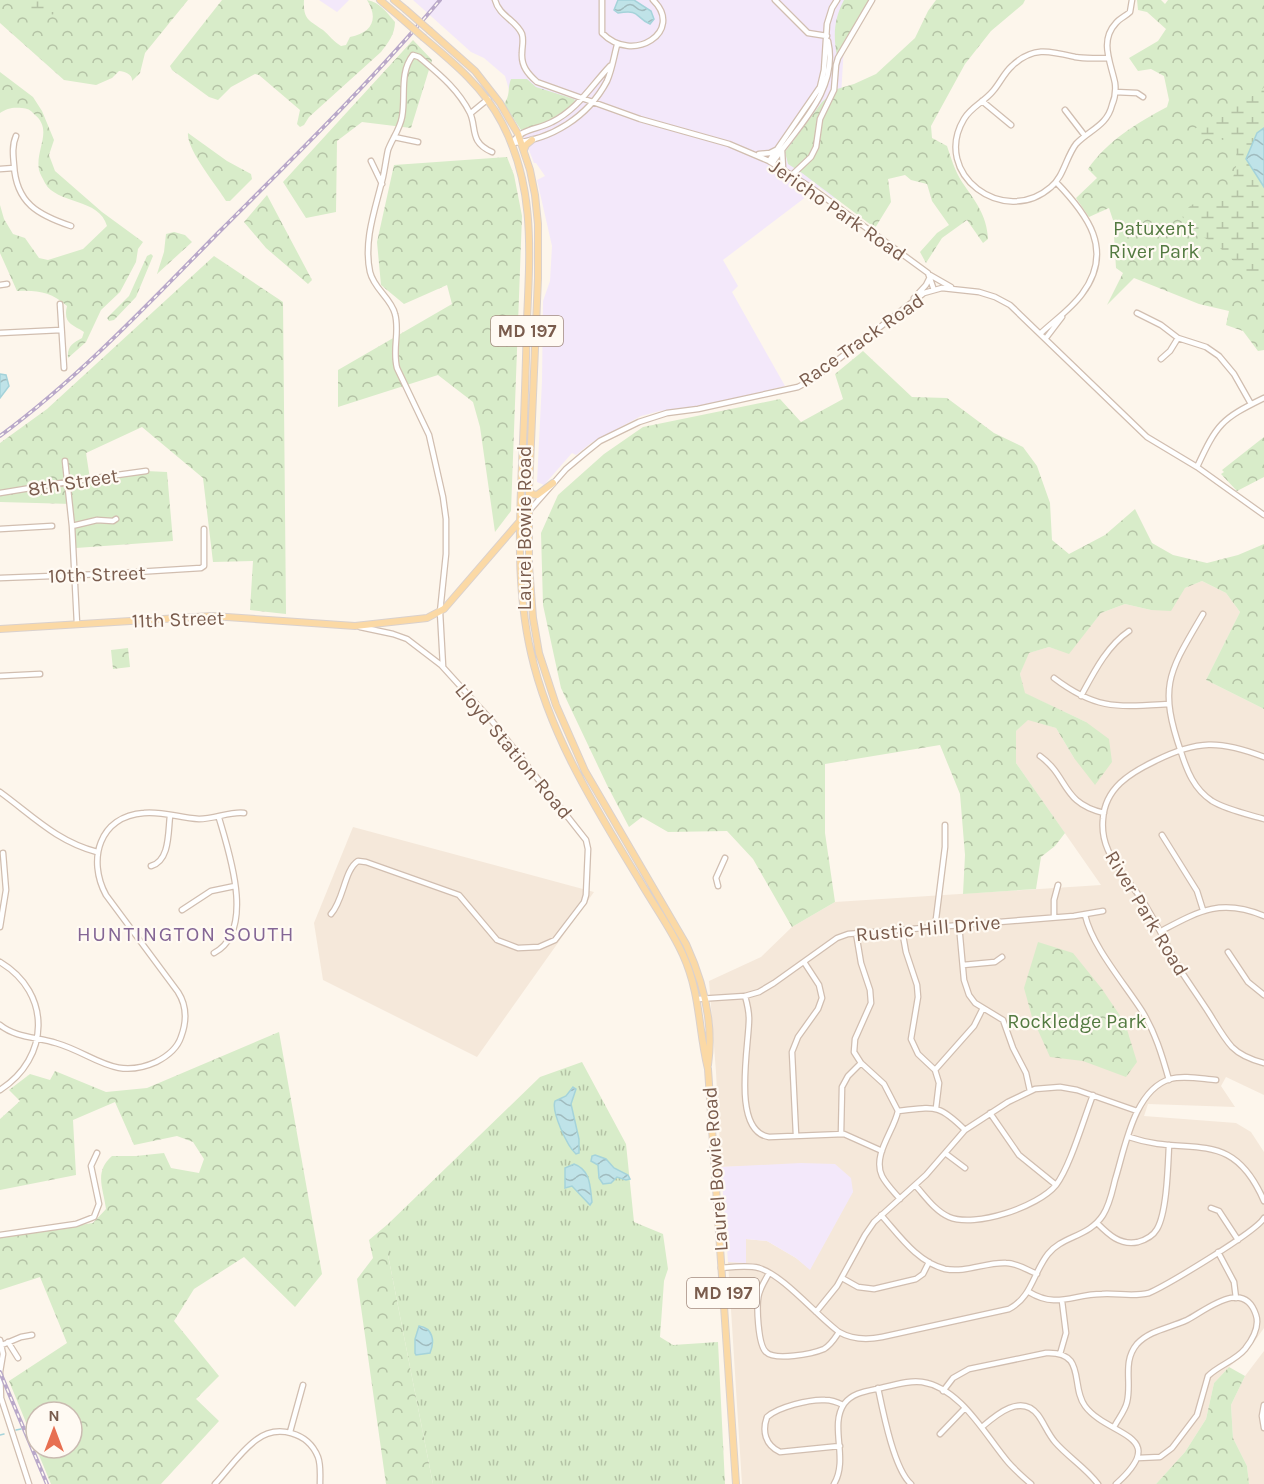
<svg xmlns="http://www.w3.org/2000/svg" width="1264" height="1484" viewBox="0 0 1264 1484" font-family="Karla,sans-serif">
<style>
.residential{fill:#f5e8da}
.education{fill:#f3e8fa}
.grass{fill:url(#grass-tufts)}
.forest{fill:url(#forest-crowns)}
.wetland{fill:url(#wetland-marsh)}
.water{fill:url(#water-waves);stroke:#a5d3da;stroke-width:1.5}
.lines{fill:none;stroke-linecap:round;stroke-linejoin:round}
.stream{stroke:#a5d3da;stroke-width:1.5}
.minor-casing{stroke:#d1beb0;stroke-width:7}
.major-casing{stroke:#dad1cd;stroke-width:8}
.minor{stroke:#fff;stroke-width:4.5}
.major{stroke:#fbd9a5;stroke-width:6}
.rail-casing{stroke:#b9a8c9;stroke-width:4}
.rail{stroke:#fffaf3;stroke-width:1.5;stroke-dasharray:4.5;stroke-linecap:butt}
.major-bridge-casing{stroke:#dad1cd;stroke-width:8;stroke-linecap:butt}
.major-bridge{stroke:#fbd9a5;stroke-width:6}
.labels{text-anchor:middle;stroke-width:4.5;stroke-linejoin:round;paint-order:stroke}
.shield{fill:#fffaf3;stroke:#a28b7f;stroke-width:1.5}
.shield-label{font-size:18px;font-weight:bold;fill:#7a5c4d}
.street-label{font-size:20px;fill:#7a5c4d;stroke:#fffaf3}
.park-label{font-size:20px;fill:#537a41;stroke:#fffaf3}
.neighbourhood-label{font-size:21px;letter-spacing:1.5px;fill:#846695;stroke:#fffaf3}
</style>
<defs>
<pattern id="grass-tufts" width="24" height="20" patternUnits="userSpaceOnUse" patternTransform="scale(1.5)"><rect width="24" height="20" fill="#d8ecc9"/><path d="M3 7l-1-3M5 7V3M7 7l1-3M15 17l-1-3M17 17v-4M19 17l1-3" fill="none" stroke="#b4c2a5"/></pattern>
<pattern id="forest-crowns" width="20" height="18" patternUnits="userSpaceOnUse" patternTransform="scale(1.5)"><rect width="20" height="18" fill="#d8ecc9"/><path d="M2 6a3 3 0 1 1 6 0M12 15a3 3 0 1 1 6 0" fill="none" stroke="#b4c2a5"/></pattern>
<pattern id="wetland-marsh" width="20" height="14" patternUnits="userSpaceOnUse" patternTransform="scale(1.5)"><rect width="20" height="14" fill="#d8ecc9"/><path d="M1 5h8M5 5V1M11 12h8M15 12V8" fill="none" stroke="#b4c2a5"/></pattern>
<pattern id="water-waves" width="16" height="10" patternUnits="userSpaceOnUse" patternTransform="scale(1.5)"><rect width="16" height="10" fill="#bfe3e8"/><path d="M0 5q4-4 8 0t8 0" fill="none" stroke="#a0bbbe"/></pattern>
</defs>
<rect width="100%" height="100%" fill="#fdf6ec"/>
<path class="residential" d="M1202 581 1226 593 1240 612 1206 680 1264 709V1095L1226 1077 1221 1086 1235 1107 1148 1104 1144 1116 1236 1123 1251 1132 1264 1152V1328L1247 1352 1229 1367 1214 1383 1206 1419 1185 1452 1156 1484H742L728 1262 746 1263V1239L767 1241 796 1258 810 1269 853 1191 834 1164 721 1167 716 1072 709 981 761 957 792 927 835 902 1101 885 1016 763V731L1028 719 1056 728 1074 758 1086 722 1024 693 1020 674 1028 653 1049 647 1069 653 1101 613 1125 604 1151 610 1185 588Z
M353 827 594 892 477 1057 323 980 314 923Z
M1264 1351V1484H1249L1247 1466 1233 1438 1231 1405 1245 1376Z"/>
<path class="education" d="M319 0H349L337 12Z
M413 0H859L844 45 835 200 819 187 723 260 738 286 732 292 785 386 701 407 660 411 641 416 591 443 576 455 572 453 544 485 537 482 542 381 543 301 550 281 552 246 537 180 545 176 536 163H534L519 124 505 76 484 58 471 52Z
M801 1163 835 1164 851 1178 853 1192 810 1270 796 1258 767 1241 746 1239V1263L728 1262 721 1167Z"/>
<path class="grass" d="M582 1062 626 1144 634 1222 663 1234 668 1269 664 1281 660 1337 673 1345 718 1342 725 1484H433L388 1255V1224L540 1077Z"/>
<path class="forest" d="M0 0H188L145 53 140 73 132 81C133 75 125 71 119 71L112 78 96 85 64 80 0 23Z
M222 0H304C303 20 309 20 323 30 329 35 334 42 341 46L346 45 350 37C372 33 379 19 367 0 380 2 387 13 395 22 395 34 388 43 381 52L309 117 304 125 300 127 297 124 300 110 259 75 255 74 231 87 218 100 209 97 172 70 170 66Z
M844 0H870L837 56C833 35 834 19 844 0Z
M936 0H1025L1023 4 991 31 965 64 931 126 932 138 947 146C951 158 955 171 962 182 975 201 987 215 988 239L983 243 967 220 942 238 926 263 920 252 937 233 949 225 932 201 927 184 911 180 905 175 888 179 891 202 875 228 802 173 788 164 785 152 822 102 837 89 854 84 876 74 915 38 928 11Z
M1137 0H1161L1165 4 1168 0H1264V350L1258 351 1243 331 1226 325 1229 311 1199 304 1134 278 1107 305 1123 273 1116 268 1113 220 1109 208 1089 217 1076 198 1097 178 1088 169C1107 141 1137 123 1167 107L1169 100 1164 76 1151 69 1138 71 1129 58 1158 41 1166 29 1147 12 1138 10Z
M413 40 432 60 411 128 362 122 337 141 336 212 306 218 283 182Z
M0 72 33 97 42 111 54 140 49 155 55 171 102 212 143 242 138 249 136 262 120 292 101 310 86 342 68 358C67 346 73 343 82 338L84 332C71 324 63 323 67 306 51 292 38 290 17 291L0 253V205L4 219 13 234 25 238 39 258 48 260 83 249 107 226C100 198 56 204 45 183 43 179 40 174 39 170 35 149 54 130 34 114 31 110 27 108 22 108 13 107 7 108 0 113Z
M511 79H527L536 87 574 99 576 103 547 122 521 130 504 104C511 94 507 89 511 79Z
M188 133 227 161 251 174 252 179 230 201H226C217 186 186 149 188 133Z
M507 157 514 175 522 216 511 511 495 532 480 427 473 402 438 375 338 407V370L452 304 447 285 404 304 381 285 377 242 394 165Z
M267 195 312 280 308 284 266 248 244 222Z
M174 232 185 235 192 242 157 274 164 252 166 234Z
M151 254 153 256 136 297 114 320 109 321 107 318 129 296 147 256Z
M214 256 283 302 286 614 250 610 253 561 213 562 203 478 142 427 86 453 90 479 146 471 167 472 173 541 76 548 72 504 0 502V443L47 409Z
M863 351 912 397 947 398 994 433 1023 447 1037 466 1050 503 1052 540 1069 554 1105 535 1135 509 1152 543 1173 555 1207 563 1238 555 1264 544V709L1206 680 1240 612 1226 593 1202 581 1185 588 1171 611 1151 610 1125 604 1101 613 1069 654 1049 647 1029 653 1020 674 1025 693 1086 722 1109 739 1112 762 1095 785 1074 758 1056 728 1028 720 1016 731V763L1065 833 1055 846 1041 857 1036 889 963 894 965 855 960 794 940 745 825 764V833L835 902 792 927 753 859 727 831 668 832 642 817 629 827 607 785 561 688 543 605 541 533 558 495 604 454 643 427 780 399 801 422 843 399 835 374Z
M1264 437V477L1237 491 1221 474 1224 472 1222 470Z
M128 648 130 667 113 669 111 650Z
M1038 942 1073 953 1102 989 1125 1023 1137 1062 1126 1077 1083 1061 1050 1057 1032 1017 1024 988Z
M279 1032 322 1274 295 1307 244 1257 194 1289 174 1321 219 1376 196 1399 219 1421 161 1484H51L36 1448H72V1412H36V1447L9 1381 67 1343 40 1277 0 1290V1237L93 1223 106 1209C103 1187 94 1172 112 1156H136L164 1153 171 1168 199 1173 204 1159 193 1142 177 1136 134 1145 115 1102 73 1120 76 1175 0 1190V1119L20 1101 9 1090 30 1074 50 1080 55 1071 106 1092 147 1088Z
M388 1224V1255L433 1484H386L357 1279 373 1258 369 1240Z
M1229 1367 1245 1376 1231 1405 1233 1438 1247 1466 1249 1484H1156L1185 1452 1206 1419 1214 1383Z"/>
<path class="wetland" d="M29 0H59L62 5 58 14 30 16Z
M1264 87V128L1257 133 1246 159 1264 187V291L1218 246 1192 230 1181 215 1191 205 1219 197 1231 185 1237 163 1236 149 1228 141 1191 133C1209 114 1237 104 1260 92Z"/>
<path class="water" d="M618 0H634L651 11 654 19 650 24C634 17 641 9 618 13L614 10Z
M1264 128V187L1246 159 1257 133Z
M0 374 6 375 9 386 0 398Z
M573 1087 576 1089 571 1104 579 1139V1153L576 1154C567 1146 551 1111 555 1101L566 1096Z
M595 1155 606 1159 614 1168 628 1175 630 1179 626 1180 617 1177 611 1183 603 1184 599 1178 598 1165 591 1161 592 1156Z
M574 1164C591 1170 590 1187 592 1202L590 1205 572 1186 565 1188V1168Z
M419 1326C433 1328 435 1341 430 1353L416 1355 415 1353V1339Z"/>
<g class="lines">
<path class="stream" d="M26 1427 28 1426
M16 1430 21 1429
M0 1435 4 1434"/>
<defs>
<path id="minor" d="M495 0C499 16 516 20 522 34 524 41 522 46 522 53 521 66 528 74 537 82L640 119 729 144 769 161 813 189 928 273 934 290
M602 0V33C633 65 685 31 653 0
M775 0 808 33 827 36
M1107 58C1096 58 1086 59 1075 57 1050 51 1033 46 1012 66 1004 73 1000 83 993 91 984 102 971 107 964 119 931 174 1004 228 1051 187 1064 176 1066 157 1076 144 1089 130 1107 126 1112 105 1115 98 1116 91 1115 83 1111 63 1099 41 1116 23 1120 18 1126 16 1130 12L1132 0
M1115 92 1137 93 1143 97
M982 101 1011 125
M1065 110 1085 136
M471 113 488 99
M16 136C12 145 13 155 14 165 16 203 38 215 71 226
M394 137 418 142
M512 143C551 140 588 117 607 81 612 70 614 56 617 45
M512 143C522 128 537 130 552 122 578 109 591 86 610 66
M782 150 783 168
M759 154 770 153 776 150
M371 161 382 184
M769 161 820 87 824 70 827 24 832 8 837 0
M773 162C798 126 839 90 828 41
M0 169 14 168
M793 174 811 157 816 147 820 119 834 90 836 65 838 58 872 0
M930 275 951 287
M0 285 7 284
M914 298 926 285 929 279
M60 304 64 368
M1137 313 1161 325 1178 338 1206 347 1219 356 1234 374 1251 404
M0 333 61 330
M1041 333C1055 320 1071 309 1082 294 1115 250 1087 214 1056 182
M1046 338 1062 317
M1161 359 1170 351 1178 338
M65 461 72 526 77 624
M1197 467C1217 424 1221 419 1264 398
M0 493 67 482 146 471
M529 511 566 469 585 453 600 441 639 422 667 413 698 409 798 387 813 379 924 293 942 288 979 292 995 297 1010 305 1147 437 1197 467 1264 515
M72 526 97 520 113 521 116 519
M0 529 52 526
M0 578 104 574 201 568 204 566V529
M1203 614C1169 672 1158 685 1181 752 1187 771 1194 789 1212 801 1227 810 1247 814 1264 819
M443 666 440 612 446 554V519L443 497 429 435 397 368C392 349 400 332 395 314 391 298 374 289 370 272 363 240 376 207 383 177 385 168 386 159 388 150 392 139 400 129 402 117 406 96 399 73 413 55L419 57C439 74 458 89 470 113 477 128 469 142 492 152
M0 676 40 674
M1054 678C1096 710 1117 707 1168 704
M1081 696C1094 672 1107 646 1129 631
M1040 756C1069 777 1061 803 1104 813
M1264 757C1220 740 1197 740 1155 761 1130 773 1105 788 1103 819 1102 829 1104 841 1108 850 1116 870 1133 885 1144 903 1158 925 1168 948 1181 971 1190 985 1200 999 1209 1013 1216 1024 1223 1037 1232 1047 1241 1056 1252 1060 1264 1063
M0 792C33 816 56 841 97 852
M1162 835 1197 891 1203 910
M151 866C170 861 168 832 170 816
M718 886 716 878 725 858
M182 910 211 891 235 886
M331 914C344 900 344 870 358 861L366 862 459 895 497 940 518 948 539 947 555 940 584 902 586 895 588 849 586 840 492 721 441 665 407 639 393 634 360 627
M1085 915C1092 946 1124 983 1142 1011 1155 1032 1162 1055 1169 1080
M1054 917V900L1058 885
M959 925 964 980 969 995 975 1003 1003 1020 1013 1048 1026 1073 1030 1091
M0 927 6 890 3 853
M935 927 945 847V825
M902 930 906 952 917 985 918 997 911 1039 918 1054 935 1070 939 1083 936 1108
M1161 931C1199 911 1221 898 1264 916
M856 933 861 963 870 990 871 1003 855 1039 854 1052 861 1063 884 1084 898 1111C894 1131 872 1155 882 1176 886 1184 894 1192 900 1199
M1228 952 1248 982 1264 995
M214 953C256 931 229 852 219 818
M0 962C52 993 50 1058 0 1090
M963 965 995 962 1002 957
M745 996C747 1003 749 1011 749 1019 749 1046 731 1131 769 1137L844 1134 882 1151
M698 999 745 996 759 992 774 983 837 938 848 934 1074 916 1103 911
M0 1025C16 1038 38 1037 56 1043 94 1054 114 1081 156 1062 168 1056 177 1049 181 1037 187 1021 187 1006 178 992L106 895C87 860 99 816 144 813 162 811 180 818 199 819 214 819 232 811 244 813
M935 1070 974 1026 983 1008
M898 1111C934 1107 938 1103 965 1130
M990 1113 1019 1155 1056 1185
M841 1134 842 1087 848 1076 861 1063
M796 1135 792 1052 798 1037 818 1009 822 998 819 985 804 962
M1129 1137C1190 1158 1231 1125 1264 1201
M945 1153 965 1168
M915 1185C925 1196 935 1211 949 1217 975 1228 1038 1207 1056 1185 1070 1167 1084 1118 1093 1095
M1211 1208 1219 1211 1238 1240
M881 1215C899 1235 917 1262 945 1269 966 1273 986 1262 1006 1263 1017 1263 1027 1270 1037 1274
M1097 1223C1108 1234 1120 1246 1138 1242 1145 1240 1153 1236 1157 1229 1167 1212 1168 1165 1169 1145
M0 1235 76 1224 94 1217 99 1204 91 1166 97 1153
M1218 1252 1234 1282 1236 1298
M721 1268C733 1267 747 1265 759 1268 783 1275 817 1316 839 1332 853 1340 867 1340 882 1337L1009 1309C1032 1297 1033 1273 1048 1254 1062 1236 1089 1237 1103 1215 1110 1204 1112 1192 1115 1180 1125 1148 1134 1090 1170 1079 1184 1075 1202 1079 1216 1080
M769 1273C766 1279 761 1286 759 1294 756 1305 758 1345 766 1352 775 1361 812 1354 824 1349 831 1345 835 1338 839 1332
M842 1278 858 1287 874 1289 916 1279 923 1274 929 1262
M1029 1292C1057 1309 1073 1294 1102 1294 1118 1293 1133 1297 1149 1293 1167 1285 1256 1232 1264 1218
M816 1312 837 1286 865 1235 874 1222 926 1175 965 1130 1008 1102 1035 1089 1060 1087 1077 1090 1137 1111
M0 1340 3 1354 0 1372 1 1398 29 1484
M8 1342 18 1358
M2 1345 21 1337 32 1335
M1060 1354 1066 1333 1062 1301
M878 1388C883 1412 894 1469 911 1484
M943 1391 953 1378 969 1369 1046 1353C1087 1351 1070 1386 1085 1406 1108 1437 1172 1434 1116 1484
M1264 1405 1262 1416 1264 1428
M982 1427C996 1415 1021 1393 1038 1415 1044 1423 1048 1434 1055 1442 1068 1457 1086 1468 1098 1484
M1114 1427C1118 1419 1125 1411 1127 1402 1132 1382 1122 1362 1137 1344 1150 1330 1170 1328 1187 1320 1205 1311 1244 1277 1256 1315 1260 1327 1252 1340 1245 1349 1235 1361 1219 1365 1208 1376L1197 1415 1172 1448 1160 1457 1138 1458
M290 1432 303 1385
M940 1434 965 1408
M840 1446 780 1452C765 1445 762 1431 767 1417 778 1407 810 1399 825 1400 832 1400 837 1402 843 1405
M215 1484C228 1470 240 1452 256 1440 277 1424 308 1432 318 1457 321 1465 320 1475 320 1484
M834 1484C849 1459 829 1426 844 1404 853 1392 868 1391 881 1388 895 1385 909 1380 922 1382 961 1388 985 1435 1008 1462 1015 1470 1023 1477 1031 1484"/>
<path id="major" d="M380 0 400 17
M394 0 405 9
M430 31 475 71 500 103 518 134 530 170 535 195 538 224V278L529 489V565L533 618 539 653 556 705 585 771 686 944C703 981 714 1024 708 1065
M424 38C454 63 484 88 502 123 535 186 530 251 527 320 526 360 525 401 523 442 520 512 515 584 531 653 550 737 597 810 641 883 655 907 672 930 683 955 701 995 698 1029 708 1069L736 1484
M524 150 526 145 532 140
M529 489 532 494 537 495 553 483
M0 629 212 616 355 626 427 618 444 609 520 521"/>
</defs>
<use href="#minor" class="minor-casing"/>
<use href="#major" class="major-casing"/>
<use href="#minor" class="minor"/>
<use href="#major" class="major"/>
<defs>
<path id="rail" d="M0 436C81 376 149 303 220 231 295 156 371 82 440 0
M0 1372 47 1484"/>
</defs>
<use href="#rail" class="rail-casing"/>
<use href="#rail" class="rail"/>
<defs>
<path id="major-bridge" d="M405 9 430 31
M400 17 424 38"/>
</defs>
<use href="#major-bridge" class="major-bridge-casing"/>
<use href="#major-bridge" class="major-bridge"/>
</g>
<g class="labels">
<g class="shield">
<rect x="491" y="316" width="72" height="30" rx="4.5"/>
<rect x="687" y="1278" width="72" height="30" rx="4.5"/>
</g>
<g class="shield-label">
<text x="527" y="337">MD 197</text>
<text x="723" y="1299">MD 197</text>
</g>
<g class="street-label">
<text transform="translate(838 210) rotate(35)" y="7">Jericho Park Road</text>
<text transform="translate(861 340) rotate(-35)" y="7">Race Track Road</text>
<text transform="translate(73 482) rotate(-9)" y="7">8th Street</text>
<text transform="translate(524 528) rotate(-90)" y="7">Laurel Bowie Road</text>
<text transform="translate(97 574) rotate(-2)" y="7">10th Street</text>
<text transform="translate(178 619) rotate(-2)" y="7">11th Street</text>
<text transform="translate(514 751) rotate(50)" y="7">Lloyd Station Road</text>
<text transform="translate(1147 913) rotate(59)" y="7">River Park Road</text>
<text transform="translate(928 928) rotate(-5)" y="7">Rustic Hill Drive</text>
<text transform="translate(715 1169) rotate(-94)" y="7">Laurel Bowie Road</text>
</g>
<g class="park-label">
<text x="1154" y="235">Patuxent<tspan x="1154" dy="23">River Park</tspan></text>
<text x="1077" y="1028">Rockledge Park</text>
</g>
<g class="neighbourhood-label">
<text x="186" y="941">HUNTINGTON SOUTH</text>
</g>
</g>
<g transform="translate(54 1430)"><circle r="28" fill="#fffaf3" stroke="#cabbb1" stroke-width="1.5"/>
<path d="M0-4.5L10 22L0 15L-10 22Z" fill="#e76f51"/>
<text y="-9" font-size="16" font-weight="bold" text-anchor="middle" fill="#7a5c4d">N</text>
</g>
</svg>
